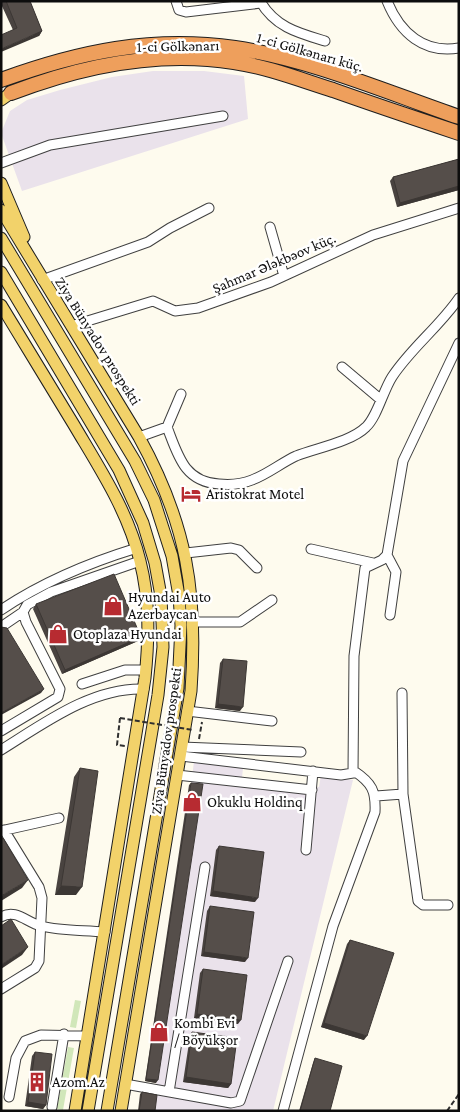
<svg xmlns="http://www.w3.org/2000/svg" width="460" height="1112" viewBox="0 0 460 1112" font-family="'Crimson Pro',serif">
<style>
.industrial{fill:#eae2eb}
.green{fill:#d1e7b9}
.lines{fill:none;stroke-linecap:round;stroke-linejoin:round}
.minor-casing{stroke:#404040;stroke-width:11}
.major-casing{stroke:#1e1e1e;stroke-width:13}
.highway-casing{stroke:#1e1e1e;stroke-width:16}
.path{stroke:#2f2f2f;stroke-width:2;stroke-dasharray:5 2.5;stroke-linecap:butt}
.minor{stroke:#fff;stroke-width:9}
.major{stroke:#f2d26a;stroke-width:11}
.highway{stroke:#ee9f5c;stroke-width:14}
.path-bridge{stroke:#2f2f2f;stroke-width:2;stroke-dasharray:5 2.5;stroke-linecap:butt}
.wall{fill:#494340}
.shaded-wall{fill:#3c3734}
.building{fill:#554e4a;stroke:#3c3734}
.labels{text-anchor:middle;stroke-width:5;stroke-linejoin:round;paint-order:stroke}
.street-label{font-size:15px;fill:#0d0d0d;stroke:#fff}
.poi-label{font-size:15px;fill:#0d0d0d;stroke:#fff;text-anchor:start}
</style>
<rect width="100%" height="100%" fill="#fefbee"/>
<path class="industrial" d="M153 71H204L244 76 248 119 22 191 1 133 10 111 27 100 60 90 112 77Z
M194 761 243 768 242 778 319 787 321 775 353 780 273 1111H153Z"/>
<path class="green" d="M75 1000 81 1001 76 1028 70 1027Z
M68 1047 74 1048 63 1110 57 1109Z"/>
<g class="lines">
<defs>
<path id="minor" d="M176 1 179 10 186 12 261 3
M260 1C275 27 298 33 325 41
M387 1C400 33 424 54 459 48
M1 163 50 145 223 116
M270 227 284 276
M42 280 148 242 170 228 209 208
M71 326 153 301 175 311 198 308 271 282 373 235 459 208
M342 367 380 399
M167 427 181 394
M139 437 167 427C178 455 184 482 219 484 229 485 242 484 252 480 268 474 281 463 296 456 316 448 351 442 366 427 377 417 383 391 392 377 411 348 439 327 459 298
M311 549 373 563
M186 553 231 548 239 550 257 568
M387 555 396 572 390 615
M1 610C44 581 88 563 137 548
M193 622H240L272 600
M1 627 23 612
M82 684 125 670H146
M402 693 403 794
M187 711 272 721
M1 731 58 697 60 689 26 622 23 612 27 605 51 592 140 561
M182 747 301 752
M1 750C43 724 92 687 144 689
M181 756 341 775 353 773 354 656 365 568 382 560 387 555 403 461 459 343
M177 775 312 790
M376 796 403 794 418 901 423 905H448
M1 831 59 818
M306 850 313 771
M1 917C16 908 27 923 41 926 61 931 84 930 105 932
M1 989 35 968 39 961 42 898 39 887 4 830
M125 1084 231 1103 240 1101 288 961
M169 1092 205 867
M9 1097 16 1058 25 1041 41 1035 88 1036
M52 1107 64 1034
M283 1111 333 926 375 812C376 791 372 783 354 771"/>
<path id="major" d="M1 100 11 93
M1 183 24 237
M1 210 139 437C187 524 198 593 191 691L121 1111
M1 238 135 461 154 500 172 556 179 596 181 625 178 688 107 1111
M1 272 119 470 143 523 155 563 161 596 163 647 158 695 88 1111
M1 305C25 345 50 385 74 425 100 469 128 511 140 561 150 600 149 639 145 678L75 1111"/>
<path id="highway" d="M1 80C78 52 152 36 235 48 307 58 389 93 459 117
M11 93C81 66 159 50 234 62 268 67 301 80 333 90 375 105 417 119 459 133"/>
</defs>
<use href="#minor" class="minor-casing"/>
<use href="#major" class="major-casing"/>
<use href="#highway" class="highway-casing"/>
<path class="path" d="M120 718 117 745 125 746
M199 739 202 722
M447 1111 459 1094"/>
<use href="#minor" class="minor"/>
<use href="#major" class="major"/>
<use href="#highway" class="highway"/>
<path class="path-bridge" d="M120 718 193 730"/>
</g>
<path class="wall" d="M1 1H30L42 31 39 36 13 30 1 4Z
M459 159V190L397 207 390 181 393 177Z
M36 604 138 641 62 674 33 609Z
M223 659 240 711 215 708 220 663Z
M80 768 76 895H55L74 777Z
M191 783 156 1083 145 1081 189 785Z
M219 846 255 902 210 896 216 850Z
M210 906 245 962 201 956 207 911Z
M350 940 364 1040 321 1027 347 944Z
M203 969 238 1024 194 1018 200 973Z
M192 1032 231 1084 228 1088 183 1082 190 1036Z
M35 1052 46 1105 43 1109 25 1106 32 1056Z
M315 1058 330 1111H299L313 1063Z
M142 1092 155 1111H138L140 1094Z"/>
<path class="shaded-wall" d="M42 31 39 36 1 52V49Z
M459 186V190L397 207 400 203Z
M141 637 138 641 62 674 65 670Z
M44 689 41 693 1 715V713Z
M218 704 243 707 240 711 215 708Z
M28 880 22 888 1 901V896Z
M61 886 82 887 76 895H55Z
M213 891 258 898 255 902 210 896Z
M28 947 22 955 1 969V965Z
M204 952 248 958 245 962 201 956Z
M197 1014 241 1020 238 1024 194 1018Z
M324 1023 367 1036 364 1040 321 1027Z
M186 1077 231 1084 228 1088 183 1082Z
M146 1079 158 1080 156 1083 145 1081Z
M28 1102 46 1105 43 1109 25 1106Z"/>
<path class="building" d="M6 1H30L42 31 1 49V35L17 28Z
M459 159V186L400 203 393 177Z
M114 574 141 637 65 670 36 604Z
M1 627 7 628 44 689 1 713Z
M223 659 247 661 243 707 218 704Z
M80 768 98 771 82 887 61 886Z
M191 783 203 784 158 1080 146 1079Z
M3 838 28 880 1 896V839Z
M219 846 264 852 258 898 213 891Z
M210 906 254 912 248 958 204 952Z
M11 919 28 947 1 965V926Z
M350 940 394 953 367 1036 324 1023Z
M203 969 247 975 241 1020 197 1014Z
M192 1032 237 1038 231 1084 186 1077Z
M35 1052 52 1054 46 1105 28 1102Z
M315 1058 342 1066 330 1111H300Z
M142 1092 157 1095 155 1111H139Z"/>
<defs>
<symbol id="hotel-bare" viewBox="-9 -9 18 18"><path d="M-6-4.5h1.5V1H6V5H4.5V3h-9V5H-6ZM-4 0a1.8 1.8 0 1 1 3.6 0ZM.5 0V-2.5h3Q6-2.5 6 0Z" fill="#b72b31" stroke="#fff" stroke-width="2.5" paint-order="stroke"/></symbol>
<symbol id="shop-bare" viewBox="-9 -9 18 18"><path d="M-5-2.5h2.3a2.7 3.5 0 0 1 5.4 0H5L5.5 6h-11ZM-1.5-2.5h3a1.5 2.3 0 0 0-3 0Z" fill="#b72b31" stroke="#fff" stroke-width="2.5" paint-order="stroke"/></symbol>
<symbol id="building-bare" viewBox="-9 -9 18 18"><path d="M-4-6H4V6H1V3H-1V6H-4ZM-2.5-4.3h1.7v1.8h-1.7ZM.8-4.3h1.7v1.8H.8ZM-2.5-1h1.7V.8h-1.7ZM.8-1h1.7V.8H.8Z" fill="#b72b31" stroke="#fff" stroke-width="2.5" paint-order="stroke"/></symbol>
</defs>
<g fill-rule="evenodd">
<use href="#hotel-bare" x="177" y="480" width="28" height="28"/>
<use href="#shop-bare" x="99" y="592" width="28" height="28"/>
<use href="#shop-bare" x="44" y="620" width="28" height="28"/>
<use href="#shop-bare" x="178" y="788" width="28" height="28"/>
<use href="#shop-bare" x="145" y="1018" width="28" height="28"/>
<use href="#building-bare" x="23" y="1068" width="28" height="28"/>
</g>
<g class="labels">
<g class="street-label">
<text transform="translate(178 46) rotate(-1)" y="5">1-ci Gölkənarı</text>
<text transform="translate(310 52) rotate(16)" y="5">1-ci Gölkənarı küç.</text>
<text transform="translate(274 263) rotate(-23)" y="5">Şahmar Ələkbəov küç.</text>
<text transform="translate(98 341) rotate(58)" y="5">Ziya Bünyadov prospekti</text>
<text transform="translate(166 741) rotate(-82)" y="5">Ziya Bünyadov prospekti</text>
</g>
<g class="poi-label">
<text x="206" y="499">Aristokrat Motel</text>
<text x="128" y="602">Hyundai Auto<tspan x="128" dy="17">Azerbaycan</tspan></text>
<text x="73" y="639">Otoplaza Hyundai</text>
<text x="207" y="807">Okuklu Holdinq</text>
<text x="174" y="1028">Kombi Evi<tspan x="174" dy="17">/ Böyükşor</tspan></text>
<text x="52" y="1087">Azom.Az</text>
</g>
</g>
<rect width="460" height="1112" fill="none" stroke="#0d0d0d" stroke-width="5"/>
</svg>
